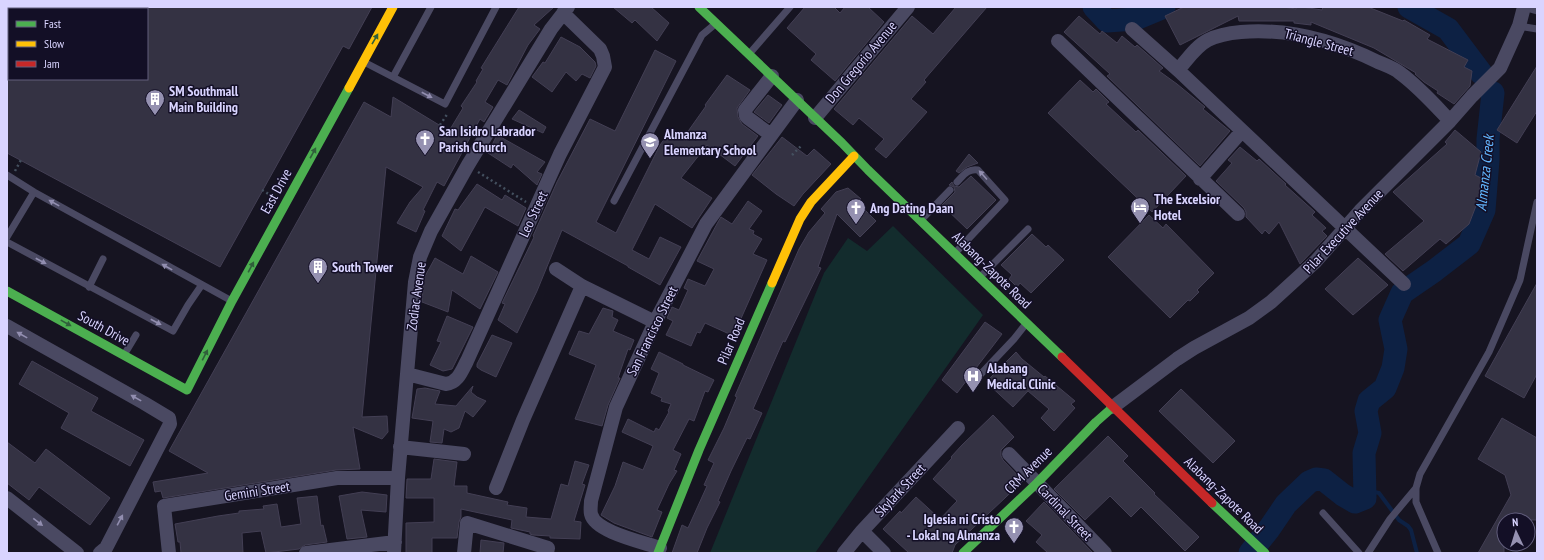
<svg xmlns="http://www.w3.org/2000/svg" width="1544" height="560" viewBox="0 0 1544 560" font-family="'PT Sans Narrow',sans-serif">
<style>
.green{fill:#132c2d}
.lines{fill:none;stroke-linecap:round;stroke-linejoin:round}
.stream{stroke:#0d2144;stroke-width:4}
.river{stroke:#0d2144;stroke-width:23}
.building{fill:#343243;stroke:#433f54}
.path{stroke:#44505f;stroke-width:2.5;stroke-dasharray:2 3;stroke-linecap:butt}
.lane{stroke:#4a4962;stroke-width:7}
.street{stroke:#4a4962;stroke-width:14}
.fast{stroke:#4caf50;stroke-width:9}
.slow{stroke:#ffc107;stroke-width:9}
.jam{stroke:#c62828;stroke-width:9}
.oneway{fill:#305f3b}
.oneway2{fill:#928eb0}
.labels{text-anchor:middle;stroke-width:3;stroke-linejoin:round;paint-order:stroke}
.street-label{font-size:14px;fill:#d9d4ff;stroke:#130f26}
.poi-label{font-size:14px;font-weight:bold;fill:#d9d4ff;stroke:#130f26;text-anchor:start}
.water-label{font-size:15px;font-style:italic;fill:#62b6ff;stroke:#130f26}
</style>
<rect width="100%" height="100%" fill="#161421"/>
<path class="green" d="M893 226 983 315 815 553H710L824 273 848 238 867 251Z"/>
<g class="lines">
<path class="stream" d="M1365 490 1379 493 1399 520 1408 526 1411 530 1417 553"/>
<path class="river" d="M1094 7 1107 21 1135 19 1164 7
M1409 7 1448 29 1481 73
M1250 553 1269 529 1286 504 1309 482 1316 479 1324 480 1343 495 1355 502 1365 498 1364 453 1370 433 1366 411 1369 401 1385 388 1393 368 1396 349 1390 320 1402 293 1434 271 1469 244 1484 210 1488 160V139L1493 93"/>
</g>
<path class="building" d="M147 7H372L349 49 343 46 220 267 7 153V79H147Z
M519 7H554L534 25 540 29 528 45 507 85 498 80 485 102 493 107 484 122 480 119 444 186 437 182 423 210 425 211 416 232 397 223 410 202 423 187 386 167 362 417 387 416 388 432 382 439 353 427 360 469 336 470 163 498 161 491 155 492 153 482 208 473 169 451 364 102 391 117 393 97 449 131 463 108 461 106 477 82 476 81 483 69 481 68Z
M613 7H651L669 23 657 41 635 20 632 23Z
M805 7H834L840 13 845 7H868L884 22 835 81 811 60 816 54 787 28Z
M956 7H987L924 80 926 82 911 99 927 112 886 158 875 149 884 139 859 118 853 125 834 109 912 16 933 34Z
M1184 7H1283L1296 9V7H1302L1322 10 1323 7H1368L1403 21 1404 20 1430 35 1427 39 1468 60 1464 67 1472 71 1470 86 1454 104 1437 93 1438 91 1424 82 1415 74 1416 73 1374 48 1311 22V25L1294 23V21H1239L1238 16 1180 45 1165 16Z
M1079 16 1100 34 1102 31 1117 43 1122 36 1135 47 1137 45 1163 68 1159 71 1177 84 1205 107 1203 109 1230 131 1200 166 1107 76 1110 74 1064 32Z
M561 37 580 47 595 62 596 66 590 78 582 74 576 81 566 72 552 92 532 77 543 62 545 63Z
M655 50 676 61 596 222 616 233 660 145 672 129 684 137 706 106 705 105 727 75 750 90 737 108 738 117 742 124 758 136 735 166 707 145 681 178 712 198 692 228 655 204 632 250 649 259 660 237 681 247 660 285 628 267V266L562 230 537 291 517 333 498 320 505 304 502 303 534 237 533 236 557 182 590 119 615 131Z
M1537 66V111L1517 143 1497 130Z
M1080 80 1093 92 1096 89 1109 102 1106 104 1136 132 1138 130 1186 176 1152 212 1048 113Z
M768 95 782 105 769 123 754 112Z
M519 110 546 127 543 133 512 119Z
M1455 130 1481 152 1475 175 1481 178 1479 198 1469 224 1446 244 1440 239 1403 271 1385 254 1424 221 1393 192 1447 144 1445 142Z
M497 135 545 162 537 172 542 174 537 185 513 164 511 168 488 153Z
M782 137 807 156 814 149 831 164 803 194 794 206 776 194 752 175Z
M1240 147 1257 161 1259 159 1286 184 1285 185 1315 212 1312 215 1326 228 1322 231 1327 236 1300 264 1279 222 1269 234 1265 230 1262 234 1246 217V212L1244 208 1216 181 1232 163 1228 160Z
M969 154 978 163 967 167 959 173 956 171Z
M971 176 996 200 967 229 942 205 955 192 954 187 949 185 952 182 954 186 959 187Z
M477 184 502 200 505 195 526 208 518 226 485 207 461 251 442 236 455 209 458 210Z
M848 188 861 199 857 202 876 221 860 237 837 214 818 267 821 268 785 342 783 341 753 409 762 413 750 439 747 438 731 471 718 501 720 502 707 528 697 553H672L682 525 688 528 707 486 704 485 714 463 708 460 724 428 737 397 735 396 799 249 809 232 825 213 821 209 836 192Z
M748 201 762 211 749 229 754 231 753 234 762 239 753 254 767 260 739 323 741 324 736 337 705 323 700 333 697 332 691 346 666 335 673 321 667 318 672 307 679 310 688 290 684 288 688 279 705 286 714 269 697 261 718 222 721 217 732 224Z
M1149 215 1163 228 1166 224 1214 273 1197 290 1199 292 1190 301 1188 300 1170 318 1108 257Z
M1032 234 1046 247 1048 245 1064 260 1031 293 1020 283 1017 287 1009 279 1012 275 1001 265Z
M471 256 498 272 480 309 452 290 448 312 422 302 424 278 435 258 463 274Z
M1358 258 1388 285 1353 315 1325 289Z
M1537 283V374L1524 398 1485 376Z
M603 308 613 311 612 317 618 320 613 331 634 340 630 350 628 349 618 378H620L608 405 602 426 575 419 596 365 569 354 579 331 589 334Z
M447 316 473 327 452 369 443 371 430 365 441 342 437 341Z
M985 322 1002 334 957 393 942 380Z
M492 335 512 343 496 377 481 370 477 367V364Z
M659 352 683 364V365L714 380 708 392 705 391 694 421 689 419 673 450 681 454 674 470 677 471 669 484 657 510 662 512 652 537 614 523 601 515 615 486 623 462 643 470 653 446 622 432 628 419 654 432 656 428 659 430 669 412 668 411 671 404 661 401 662 398 651 393 659 373 651 369Z
M1016 352 1022 359 1044 377 1045 376 1075 401 1071 404 1075 408 1054 431 1041 418 1049 409 1028 391 1013 407 986 382Z
M32 361 98 398 91 411 144 440 130 466 61 428 69 413 19 384Z
M473 386 471 392 477 397 486 401 473 417 465 411 459 428 451 432 444 429 442 443 430 442 433 421 412 418 417 389 425 388 440 391 435 404 456 406Z
M1181 389 1235 441 1213 463 1159 411Z
M993 415 1014 437 1001 450V456L1003 460 1023 481 955 545 952 553H909L883 529 900 511 901 513 916 497 940 519 957 501 933 479 952 458 951 457 962 445Z
M1502 418 1537 438V520H1504V553H1478L1511 495 1505 475 1478 459Z
M1108 436 1128 456 1123 461 1155 493 1154 494 1199 537 1185 551 1141 507 1131 517 1110 496 1085 520 1054 489Z
M7 442 35 463 46 449 110 498 90 525 39 487 29 500 7 483Z
M434 459 457 462 454 486H467V493L508 502 507 505 527 508 526 517 551 519 561 484 568 486 575 461 589 465 582 484 585 485 574 521 581 522 580 539 550 538V536L533 535 530 534V532L511 528 512 520 461 509V517L459 522 457 538H432V553H406V523L434 522V498H406L407 479H431Z
M362 492 387 495 386 512 361 510 367 537 347 539 339 496Z
M317 496 321 526 323 525 327 542 305 545 299 549 266 553 261 531 242 533 243 553H181L180 542H178L175 524 218 516 239 513V511L264 509 263 506 277 504 281 527 301 524 297 498Z
M1044 502 1093 553H1048L1036 542 1042 535 1026 521Z
M481 540 504 543 503 553H480Z"/>
<g class="lines">
<path class="path" d="M440 125 448 113
M792 155 801 146
M15 171 21 160
M478 172 526 202
M262 190 272 196"/>
<path class="lane" d="M1524 7 1537 11
M1519 26 1537 29
M750 53 790 7
M364 62 445 104 496 7
M393 77 431 7
M7 175 34 192 230 300
M614 201 702 35 714 25
M922 219 950 190
M7 237 34 192
M7 242 173 331 188 305 201 286
M956 252 1005 200 978 170C968 168 963 176 957 182
M981 276 1028 229
M89 287 103 259
M124 355 136 335
M978 377 1014 339 1025 325
M1323 513 1359 553
M1368 553 1390 519 1416 488
M1438 553 1416 502V488L1420 474 1489 352 1520 280 1537 202"/>
<path class="street" d="M1132 29 1178 70 1404 284
M1058 41 1238 214
M1178 70C1187 60 1196 46 1208 40 1218 35 1230 33 1241 32 1288 28 1335 41 1378 62 1385 65 1394 68 1400 73 1419 87 1434 104 1450 121
M815 118 908 7
M771 135 748 118 746 116 745 110 772 76
M1200 179 1242 131
M556 269 582 286 655 322
M7 326 144 403 169 418 170 424 106 548 100 553
M407 374 446 384C458 383 462 370 467 361L560 154 605 67 603 56 600 49 563 13
M1113 407 1177 359 1194 348 1249 318 1271 302 1316 261 1360 211 1450 121 1472 96 1500 68 1519 26 1524 7
M400 447 464 454
M1009 454 1105 553
M496 488 523 420 582 286
M7 498 77 553
M862 531 884 553
M660 548C643 542 595 532 591 514 590 510 591 505 591 501L616 407 655 322 706 224 797 100
M169 553 164 506 337 478H398
M306 553 395 542
M394 553 398 478 407 374 415 282 420 257 431 231 468 165 551 29 568 7
M464 553 467 523 548 548 547 553
M844 553 862 531 958 428"/>
<path class="fast" d="M699 7 842 143 868 170 1062 357
M7 291 187 390 232 301 349 88
M1212 503 1265 553
M658 553 699 450 772 283
M963 553 1037 483 1096 422 1113 407"/>
<path class="slow" d="M349 88 393 7
M772 283 800 219 811 202 854 156"/>
<path class="jam" d="M1062 357 1212 503"/>
</g>
<defs><path id="oneway-solid" d="M-6-.8H1V-3.2L6.5 0L1 3.2V.8H-6Z"/></defs>
<g class="oneway">
<use href="#oneway-solid" transform="translate(375 39) rotate(-60)"/>
<use href="#oneway-solid" transform="translate(313 153) rotate(-61)"/>
<use href="#oneway-solid" transform="translate(251 267) rotate(-62)"/>
<use href="#oneway-solid" transform="translate(66 323) rotate(29)"/>
<use href="#oneway-solid" transform="translate(205 355) rotate(-63)"/>
</g>
<g class="oneway2">
<use href="#oneway-solid" transform="translate(427 95) rotate(28)"/>
<use href="#oneway-solid" transform="translate(983 175) rotate(-132)"/>
<use href="#oneway-solid" transform="translate(54 203) rotate(-151)"/>
<use href="#oneway-solid" transform="translate(41 261) rotate(28)"/>
<use href="#oneway-solid" transform="translate(167 267) rotate(-151)"/>
<use href="#oneway-solid" transform="translate(156 322) rotate(28)"/>
<use href="#oneway-solid" transform="translate(22 335) rotate(-151)"/>
<use href="#oneway-solid" transform="translate(136 398) rotate(-151)"/>
<use href="#oneway-solid" transform="translate(120 520) rotate(-62)"/>
<use href="#oneway-solid" transform="translate(38 522) rotate(38)"/>
</g>
<defs>
<symbol id="building-pin" viewBox="-11 -11 22 30"><path d="M0 17L-7.5 6A9.5 9.5 0 1 1 7.5 6Z" fill="#9591b1" stroke="#130f26"/><path d="M-4-6H4V6H1V3H-1V6H-4ZM-2.5-4.3h1.7v1.8h-1.7ZM.8-4.3h1.7v1.8H.8ZM-2.5-1h1.7V.8h-1.7ZM.8-1h1.7V.8H.8Z" fill="#fff"/></symbol>
<symbol id="church-pin" viewBox="-11 -11 22 30"><path d="M0 17L-7.5 6A9.5 9.5 0 1 1 7.5 6Z" fill="#9591b1" stroke="#130f26"/><path d="M-1.2-6h2.4v3.5h3.3v2.4h-3.3V6h-2.4V-.1h-3.3v-2.4h3.3Z" fill="#fff"/></symbol>
<symbol id="school-pin" viewBox="-11 -11 22 30"><path d="M0 17L-7.5 6A9.5 9.5 0 1 1 7.5 6Z" fill="#9591b1" stroke="#130f26"/><path d="M0-5L7-2L0 1L-7-2ZM-4 1L0 2.5L4 1V4Q0 6-4 4Z" fill="#fff"/></symbol>
<symbol id="hotel-pin" viewBox="-11 -11 22 30"><path d="M0 17L-7.5 6A9.5 9.5 0 1 1 7.5 6Z" fill="#9591b1" stroke="#130f26"/><path d="M-6-4.5h1.5V1H6V5H4.5V3h-9V5H-6ZM-4 0a1.8 1.8 0 1 1 3.6 0ZM.5 0V-2.5h3Q6-2.5 6 0Z" fill="#fff"/></symbol>
<symbol id="hospital-pin" viewBox="-11 -11 22 30"><path d="M0 17L-7.5 6A9.5 9.5 0 1 1 7.5 6Z" fill="#9591b1" stroke="#130f26"/><path d="M-5-5h3v3.5h4V-5h3V5h-3V1.5h-4V5h-3Z" fill="#fff"/></symbol>
</defs>
<g fill-rule="evenodd">
<use href="#building-pin" x="144" y="88" width="22" height="30"/>
<use href="#church-pin" x="414" y="128" width="22" height="30"/>
<use href="#school-pin" x="639" y="131" width="22" height="30"/>
<use href="#hotel-pin" x="1129" y="196" width="22" height="30"/>
<use href="#church-pin" x="845" y="197" width="22" height="30"/>
<use href="#building-pin" x="307" y="256" width="22" height="30"/>
<use href="#hospital-pin" x="962" y="365" width="22" height="30"/>
<use href="#church-pin" x="1003" y="516" width="22" height="30"/>
</g>
<g class="labels">
<g class="street-label">
<text transform="translate(1319 42) rotate(15)" y="5">Triangle Street</text>
<text transform="translate(861 62) rotate(-50)" y="5">Don Gregorio Avenue</text>
<text transform="translate(276 191) rotate(-61)" y="5">East Drive</text>
<text transform="translate(533 214) rotate(-65)" y="5">Leo Street</text>
<text transform="translate(1343 231) rotate(-47)" y="5">Pilar Executive Avenue</text>
<text transform="translate(992 270) rotate(44)" y="5">Alabang-Zapote Road</text>
<text transform="translate(416 296) rotate(-82)" y="5">Zodiac Avenue</text>
<text transform="translate(104 328) rotate(29)" y="5">South Drive</text>
<text transform="translate(652 331) rotate(-64)" y="5">San Francisco Street</text>
<text transform="translate(731 341) rotate(-67)" y="5">Pilar Road</text>
<text transform="translate(1028 470) rotate(-45)" y="5">CRM Avenue</text>
<text transform="translate(900 490) rotate(-47)" y="5">Skylark Street</text>
<text transform="translate(257 491) rotate(-9)" y="5">Gemini Street</text>
<text transform="translate(1224 495) rotate(44)" y="5">Alabang-Zapote Road</text>
<text transform="translate(1065 512) rotate(46)" y="5">Cardinal Street</text>
</g>
<g class="poi-label">
<text x="169" y="96">SM Southmall<tspan x="169" dy="16">Main Building</tspan></text>
<text x="439" y="136">San Isidro Labrador<tspan x="439" dy="16">Parish Church</tspan></text>
<text x="664" y="139">Almanza<tspan x="664" dy="16">Elementary School</tspan></text>
<text x="1154" y="204">The Excelsior<tspan x="1154" dy="16">Hotel</tspan></text>
<text x="870" y="213">Ang Dating Daan</text>
<text x="332" y="272">South Tower</text>
<text x="987" y="373">Alabang<tspan x="987" dy="16">Medical Clinic</tspan></text>
<text x="1000" y="524" text-anchor="end">Iglesia ni Cristo<tspan x="1000" dy="16">- Lokal ng Almanza</tspan></text>
</g>
<g class="water-label">
<text transform="translate(1485 173) rotate(-84)" y="5">Almanza Creek</text>
</g>
</g>
<rect width="1544" height="560" fill="none" stroke="#d9d4ff" stroke-width="16"/>
<rect x="8" y="8" width="140" height="72" fill="#130f26" stroke="#625e7d"/>
<rect x="16" y="21" width="20" height="6" fill="#4caf50" stroke="#625e7d"/>
<text x="44" y="28" font-size="12" fill="#d9d4ff">Fast</text>
<rect x="16" y="41" width="20" height="6" fill="#ffc107" stroke="#625e7d"/>
<text x="44" y="48" font-size="12" fill="#d9d4ff">Slow</text>
<rect x="16" y="61" width="20" height="6" fill="#c62828" stroke="#625e7d"/>
<text x="44" y="68" font-size="12" fill="#d9d4ff">Jam</text>
<g transform="translate(1516 532) rotate(356)"><circle r="19" fill="#130f26" stroke="#625e7d"/>
<path d="M0-3L7 15L0 10L-7 15Z" fill="#9591b1"/>
<text y="-6" font-size="11" font-weight="bold" text-anchor="middle" fill="#d9d4ff">N</text>
</g>
</svg>
